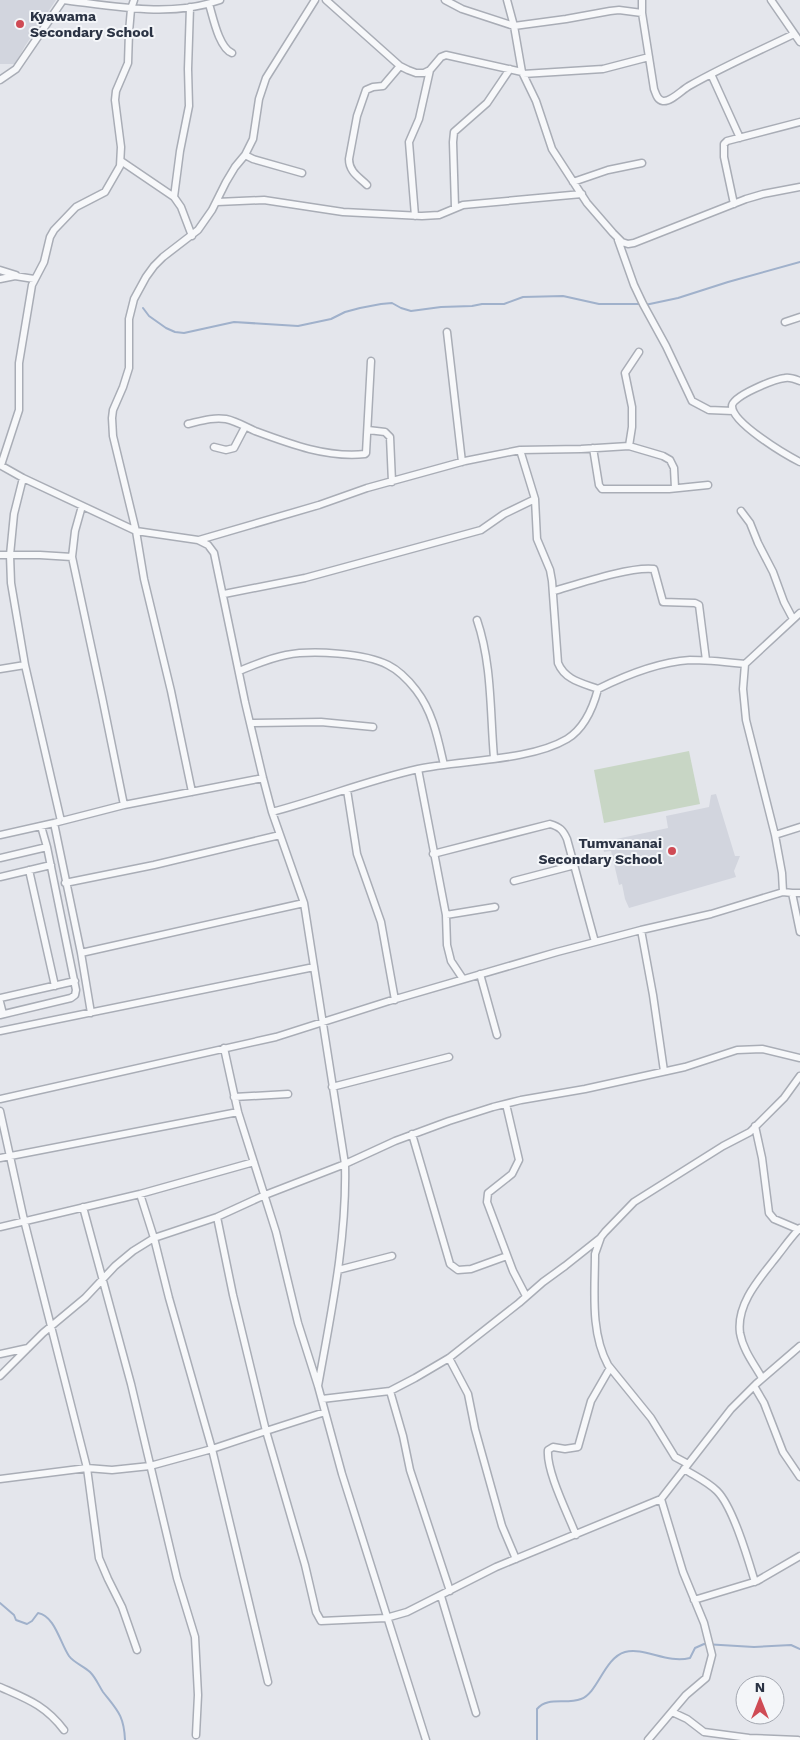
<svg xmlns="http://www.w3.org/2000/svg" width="800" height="1740" viewBox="0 0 800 1740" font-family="'Work Sans',sans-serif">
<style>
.built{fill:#d2d5de}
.green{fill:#c8d6c5}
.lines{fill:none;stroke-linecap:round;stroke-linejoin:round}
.stream{stroke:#a0b1cb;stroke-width:2}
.street-casing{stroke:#a9adb6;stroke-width:9}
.street{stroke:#f7f8fa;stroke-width:6}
.poi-dot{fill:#cf4b55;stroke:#f4f6f9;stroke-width:2}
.labels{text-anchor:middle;stroke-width:4;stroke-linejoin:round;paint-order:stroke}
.poi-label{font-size:14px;font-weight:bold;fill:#2b3344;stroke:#f4f6f9;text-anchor:start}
</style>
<rect width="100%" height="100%" fill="#e4e6ec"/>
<path class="built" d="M0 0H56L25 46 15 64H0Z
M716 794 735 856H740L734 871 736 877 629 908 625 899 622 884 619 885 611 851 604 852 602 842 668 828 666 816 709 807 711 795Z"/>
<path class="green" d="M689 751 700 804 604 823 594 770Z"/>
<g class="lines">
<path class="stream" d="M645 305 678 298 728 282 800 262
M143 308 149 316 166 328 175 332 184 333 234 322 298 326 331 319 345 312 360 308 381 304 392 303 401 308 411 311 441 307 472 306 482 304H504L523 297 563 296 599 304H640
M0 1603 14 1615 16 1620 27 1624 32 1621 38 1613C55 1616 60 1643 69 1656 74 1663 84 1666 90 1672 96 1678 99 1686 103 1692 117 1710 124 1715 125 1740
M537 1740V1709C548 1696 566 1705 581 1699 598 1693 604 1658 625 1652 645 1647 667 1664 690 1658L695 1648 704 1644 754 1647 791 1645 800 1649"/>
<defs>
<path id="street" d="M63 0C113 6 171 18 220 0
M326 0 400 66 408 70 416 73H424L430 70 441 57 446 55 522 72
M445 0 462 9 514 26 566 19 610 11 619 10 642 13
M507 0 514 26 522 72 536 101 552 149 587 203 613 233 622 242 628 244 634 243 746 199 763 194 800 187
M642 0V13L654 89C656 94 657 100 663 101 671 102 682 90 689 86 724 66 759 51 794 34
M771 0 800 42
M209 4C213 17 219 48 232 53
M523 74 603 69 649 57
M711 74 740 138
M0 80 16 69 63 0
M245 155 253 159 302 173
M121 161 174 197 181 207 192 236
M573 182 608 170 642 163
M367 185C359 177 349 172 349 159L357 116 366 90 373 87 383 86 400 66
M174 197 180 151 189 106 188 69 190 7
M217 202 264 200 343 212 422 216 439 215 463 205 582 194
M734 204 724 157V144L727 141 800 122
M455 207 453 142 454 132 487 103 510 69
M415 216 409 142 419 119 430 70
M618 240 634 285 643 304 666 346 692 401 709 410 733 411
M0 270 16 275
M0 279 15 276 34 279
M785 322 800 317
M447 332 462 462
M800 381C795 379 790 377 785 378 775 379 732 396 732 406 732 423 786 455 800 462
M188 424C201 421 213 417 226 419 236 421 246 427 255 431 290 444 327 458 365 454L366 453 371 361
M368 430 385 432 390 437 392 482
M629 446 632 427V407L625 373 639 352
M214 447 226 450 234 448 245 427
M593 448 599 485 602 489H669L708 485
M0 465 23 478 136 531 198 540 208 545 214 553 245 702 263 778 272 812 304 903 345 1164C347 1239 331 1313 318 1386
M1 465 19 410V363L32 285 44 262 50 237 54 230 76 207 105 192 120 166 121 147 115 100 116 91 128 63 129 32 131 9 134 0
M23 478 14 514 10 555 11 583 25 665 61 821
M535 499 537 539 550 570 552 581 558 663C565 680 582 683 598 689
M82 506 75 531 72 557 102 697 124 805
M741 511 750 523 758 543 773 572 784 602 793 619
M199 540 319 505 367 488 465 461 520 450 581 449 629 446 663 456 670 460 674 468 675 488
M0 555H40L72 557
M554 591C578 584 631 566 654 569L663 602 695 603 699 605 706 660
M224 594 305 578 481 530 504 514 535 499 520 450
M477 620C492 664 490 711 494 758
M0 669 25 665
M239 671C254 665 270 658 286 655 312 650 365 653 388 665 398 670 409 681 416 690 433 712 438 739 444 765
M250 723 321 722 373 727
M418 769 446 915 447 945 451 961 463 979
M347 790 357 854 381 922 395 1000
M192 792 171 691 144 579 136 531 113 436 112 418 113 410 123 387 129 368V319L134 299 146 277 154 266 163 257 198 230 212 210 226 182 235 167 245 155 253 139 259 99 266 78 315 0
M272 812C321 799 369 780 418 769 461 760 530 761 567 739 585 728 593 708 598 689 626 675 659 662 690 660 709 660 726 662 745 664
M54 823 81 953 91 1013
M0 835 54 823 124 805 263 778
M775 835 746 720 743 689 745 664 800 613
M433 854 550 824C560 827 563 830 567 839L595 942
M0 858 47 847
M29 870 55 986
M0 877 51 865
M514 881 575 865
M65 883 154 865 280 835
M783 892 792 893 800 932
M792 893H800
M446 915 495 907
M641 930 653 995 664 1071
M81 953 304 903
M480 974 497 1035
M0 998 75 981
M0 1002 3 1014
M0 1015 71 998 75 995 76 990 47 847 41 826
M0 1031 314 967
M224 1048 238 1112 276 1232 298 1323 318 1386 342 1474 426 1740
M332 1087 449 1057
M234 1097 288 1094
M0 1099 276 1037 389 1001 557 952 641 930 711 914 783 892 782 873 775 835 800 827
M506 1104 519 1160 512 1174 488 1193 487 1202 513 1271 526 1296
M0 1111 24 1220 87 1468 99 1558 108 1579 122 1607 137 1650
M755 1126 762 1158 769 1213 774 1219 800 1230
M412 1134 450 1264 458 1270 471 1269 507 1256
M0 1158 238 1112
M140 1194 154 1238 169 1298 212 1449 268 1682
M83 1207 131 1384 177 1578 195 1637 198 1695 196 1735
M0 1227 140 1194 254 1162
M338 1270 392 1256
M0 1354 28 1348
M449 1358 468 1394 475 1429 502 1526 516 1559
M0 1376 43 1333 85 1298 115 1266 133 1251 154 1238 217 1217 265 1195 345 1164 395 1141 449 1121 493 1107 521 1100 585 1089 685 1067 737 1050 762 1049 800 1058
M762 1378C754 1364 743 1350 740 1333 736 1303 761 1277 778 1255 785 1246 792 1236 800 1228
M754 1386 764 1403 783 1452 800 1477
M390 1391 403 1436 410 1470 450 1591
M322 1399 390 1391 415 1378 449 1358 519 1303 543 1282 565 1266 599 1239
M325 1412 266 1431 305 1565 316 1612 321 1621 386 1618 407 1612 496 1567 661 1499 731 1409 756 1384 800 1346
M688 1464 675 1457 651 1418 608 1365C590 1332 595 1290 595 1254L601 1237 605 1232 634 1202 723 1146 750 1132 784 1098 800 1076
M684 1469C695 1476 708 1482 717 1491 733 1507 748 1559 755 1582
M0 1479 87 1468 112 1470 150 1466 212 1449 266 1431 233 1295 217 1217
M576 1535C568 1514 546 1471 548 1450L553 1447 565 1449 578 1447 591 1401 610 1368
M441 1596 476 1713
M694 1600 757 1581 800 1556
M0 1687C27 1699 45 1705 64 1730
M672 1712 687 1719 704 1732 749 1738 798 1740
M648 1740 686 1695 706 1678 712 1655 704 1623 683 1572 661 1499"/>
</defs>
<use href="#street" class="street-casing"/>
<use href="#street" class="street"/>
</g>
<g class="poi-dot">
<circle cx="20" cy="24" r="5"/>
<circle cx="672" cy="851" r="5"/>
</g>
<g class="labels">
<g class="poi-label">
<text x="30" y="21">Kyawama<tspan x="30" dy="16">Secondary School</tspan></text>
<text x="662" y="848" text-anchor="end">Tumvananai<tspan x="662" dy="16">Secondary School</tspan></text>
</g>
</g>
<g transform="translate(760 1700)"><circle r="24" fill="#f4f6f9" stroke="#a4a8b1"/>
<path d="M0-4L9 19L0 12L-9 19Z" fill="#cf4b55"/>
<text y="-8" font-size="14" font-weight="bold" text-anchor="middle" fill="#2b3344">N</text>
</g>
</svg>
